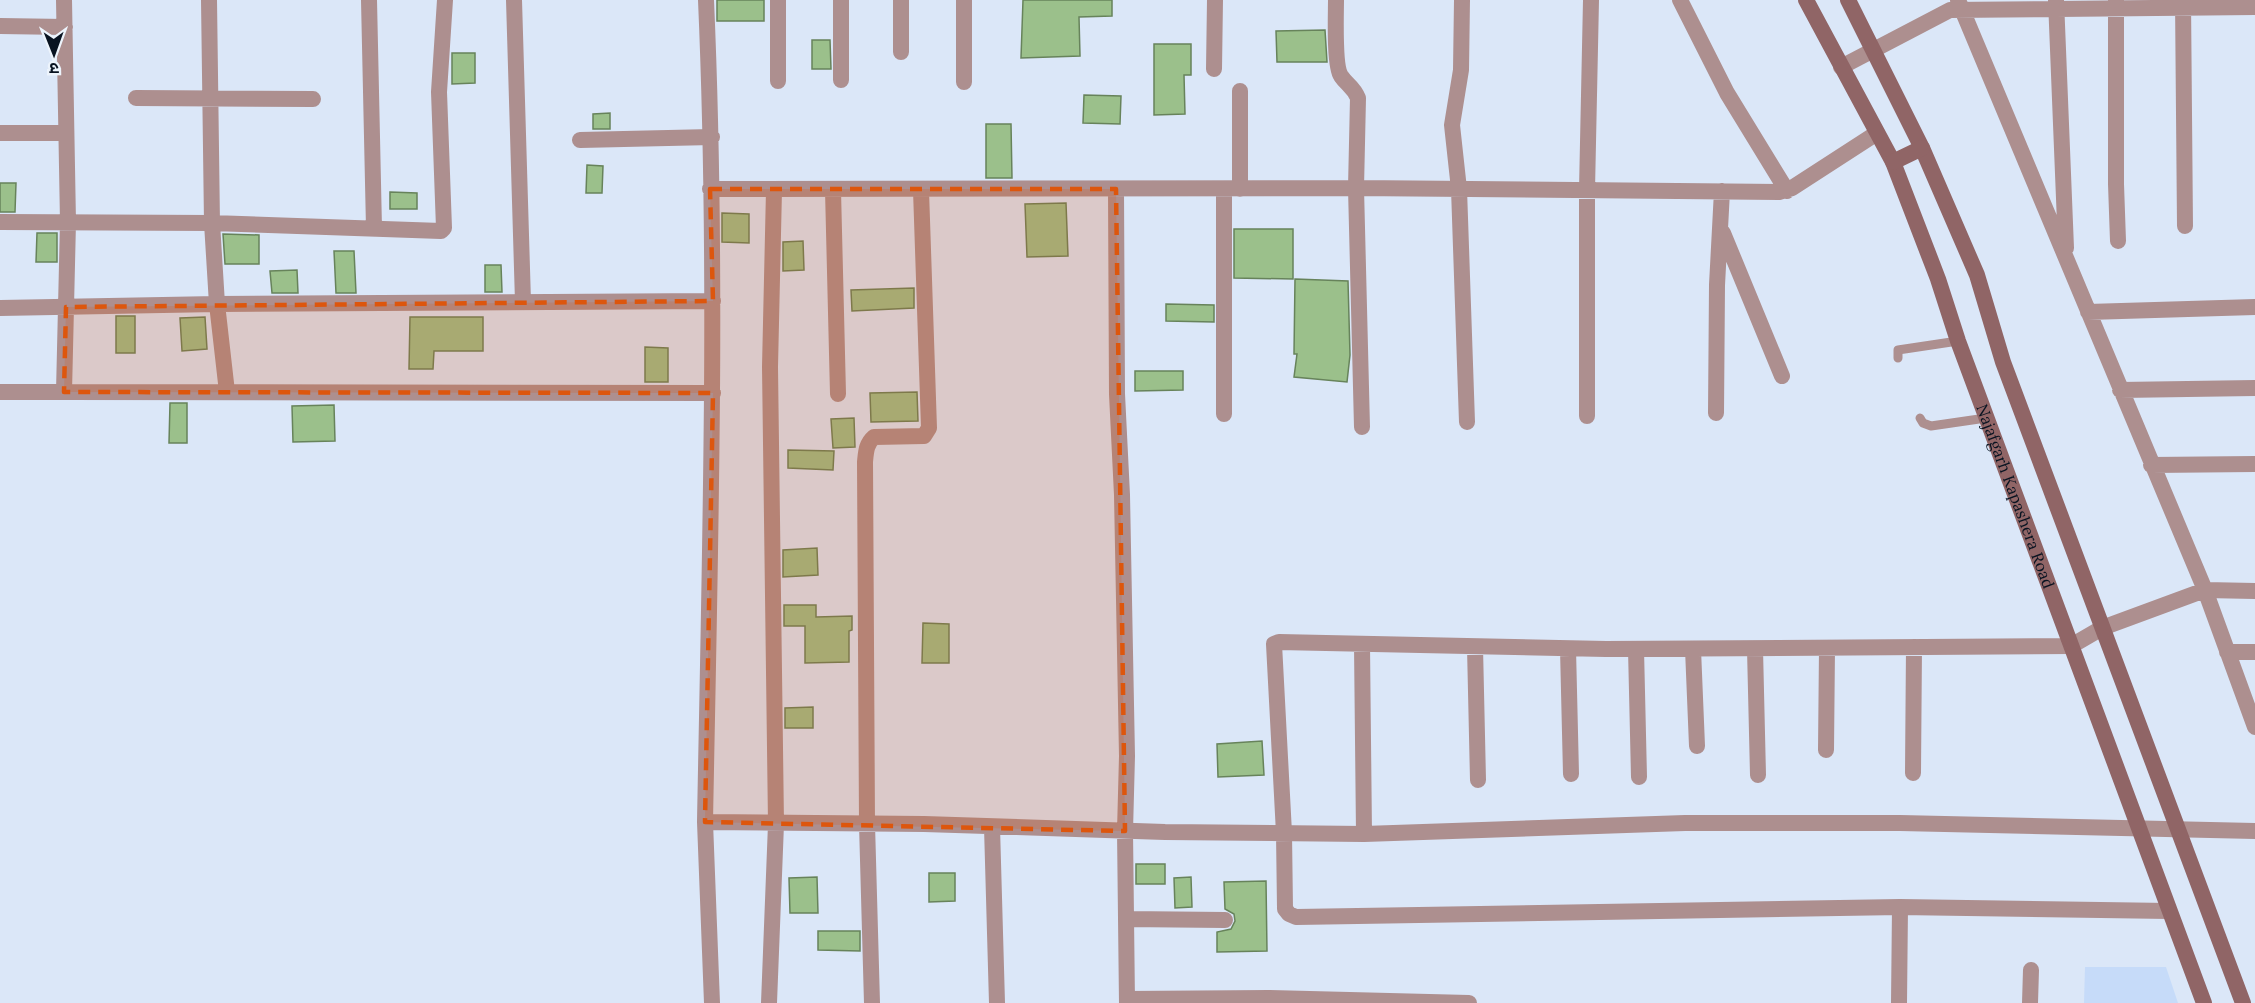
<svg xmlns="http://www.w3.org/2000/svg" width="2255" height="1003" viewBox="0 0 2255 1003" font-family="Lora,'Noto Sans Devanagari',serif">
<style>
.built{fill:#c6dbf9}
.building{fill:#9bc08b;stroke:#67835b;stroke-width:1.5}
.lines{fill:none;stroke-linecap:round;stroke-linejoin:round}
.service{stroke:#ad8f8f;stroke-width:9}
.minor{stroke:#ad8f8f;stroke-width:16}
.secondary{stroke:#906566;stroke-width:16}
.marked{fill:#dd560d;fill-opacity:0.2;stroke:#dd560d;stroke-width:4.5;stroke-dasharray:12 8;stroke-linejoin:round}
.labels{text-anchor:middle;stroke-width:4.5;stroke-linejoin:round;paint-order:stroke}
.street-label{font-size:16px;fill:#081321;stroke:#edf4fc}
</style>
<rect width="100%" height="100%" fill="#dbe7f8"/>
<path class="built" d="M2085 967H2166L2178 1003H2084Z"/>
<path class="building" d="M717 0H764V21H717Z
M1023 0H1112V16L1079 17 1080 56 1021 58Z
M1325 30 1327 62H1277L1276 31Z
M812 40H830L831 69H812Z
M1154 44H1191V75H1184L1185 114 1154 115Z
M452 53H475V83L452 84Z
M1084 95 1121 96 1120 124 1083 123Z
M610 113V129H593V114Z
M986 124H1011L1012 178H986Z
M587 165 603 166 602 193H586Z
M0 183H16L15 212H0Z
M390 192 417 193V209H390Z
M1066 203 1068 256 1027 257 1025 204Z
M722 213 749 214V243L722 242Z
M1234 229H1293V279L1234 278Z
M37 233H57V262H36Z
M223 234 259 235V264H225Z
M803 241 804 270 783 271V242Z
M334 251H354L356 293H336Z
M485 265H501L502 292H485Z
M297 270 298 293H272L270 271Z
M1295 279 1348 281 1350 355 1347 382 1294 377 1297 354H1294Z
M914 288V308L852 311 851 290Z
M1166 304 1214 305V322L1166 321Z
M116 316H135V353H116Z
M205 317 207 349 182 351 180 318Z
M410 317H483V351H434L433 369H409Z
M645 347 668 348V382H645Z
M1135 371H1183V390L1135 391Z
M917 392 918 421 871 422 870 393Z
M170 403H187V443H169Z
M334 405 335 441 293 442 292 406Z
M854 418 855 447 833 448 831 419Z
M788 450 834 451 833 470 788 468Z
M817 548 818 575 783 577V550Z
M784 605H816V617L852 616V630L849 631V662L805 663V626H784Z
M923 623 949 624V663H922Z
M813 707V728H785V708Z
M1262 741 1264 775 1218 777 1217 744Z
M1136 864H1165V884H1136Z
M929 873H955V901L929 902Z
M817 877 818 913H790L789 878Z
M1191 877 1192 907 1175 908 1174 878Z
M1266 881 1267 951 1217 952V932L1231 929 1235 921 1234 914 1225 909 1224 882Z
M818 931H860V951L818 950Z"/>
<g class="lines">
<path class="service" d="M1898 358V350L1958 341
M1920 418 1923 423 1931 426 1986 418"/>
<path class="minor" d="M209 0 212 223 217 304 227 392
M369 0 374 228
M514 0 523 302
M706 0C718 274 710 548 705 822L924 824 1165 832 1364 834 1685 823H1900L2255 831
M901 0V52
M1336 0C1336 14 1334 66 1341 76 1347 85 1353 86 1358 98L1356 188 1362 427
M1462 0 1461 70 1452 125 1459 189 1467 422
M1680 0 1727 93 1787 191
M1958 0 2205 590 2255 727
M2056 0 2066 248
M2116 0V184L2118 241
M2183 0 2185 226
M0 26 65 27
M1841 67 1950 10 2255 7
M1214 69 1215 0
M841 80V0
M778 81V0
M964 82V0
M1240 91V189
M136 98 313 99
M0 133H66
M580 140 712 137
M710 189 1356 188 1779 192 1792 188 1877 133
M1116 189 1117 394 1122 495 1127 756 1125 831 1127 1003
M833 190 838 394
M0 222 212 223 441 231 444 228 439 92 445 0
M1723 233 1782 376
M0 308 217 304 713 301
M2088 312 2255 307
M2120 390 2255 388
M0 392H64L68 222 64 0
M64 392 713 393
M1716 413 1717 285 1722 191
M1224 414V189
M1587 416V190L1591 0
M2151 465 2255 464
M1362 645 1364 834
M1475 647 1478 780
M1568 649 1571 774
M1636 649 1639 777
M1693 649 1697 746
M1755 649 1758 775
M2227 652H2255
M1826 750 1827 648
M1913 773 1914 647
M705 822 712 1003
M992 827 997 1003
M1900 907 2169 911
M1126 919 1225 920
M1127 999 1269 998 1469 1003
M769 1003 776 824 770 367 774 190
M872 1003 867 824 865 462C866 452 866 444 874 437L924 436 929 428 921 190
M1899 1003 1900 907 1296 917 1289 914 1285 909 1284 833 1274 644 1279 642 1606 649 2071 646 2102 628 2205 590 2255 591
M2030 1003 2031 970"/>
<g class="secondary">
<path id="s1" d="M1806 0 1893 162 1938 279 1958 341 2204 1003"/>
<path d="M1848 0 1922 148 1977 275 2003 362 2243 1003"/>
<path d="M1893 162 1922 148"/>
</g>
</g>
<path class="marked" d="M710 189H1116L1125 831 705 822 713 393 64 392 66 307 713 301Z"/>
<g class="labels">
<g class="street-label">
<text dy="6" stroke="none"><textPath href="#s1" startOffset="540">Najafgarh Kapashera Road</textPath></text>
</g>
</g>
<g transform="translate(54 54) rotate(179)" stroke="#edf4fc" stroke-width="4.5" paint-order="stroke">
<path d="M0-4.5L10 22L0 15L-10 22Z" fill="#081321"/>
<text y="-9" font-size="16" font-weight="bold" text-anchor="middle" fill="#081321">उ</text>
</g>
</svg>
